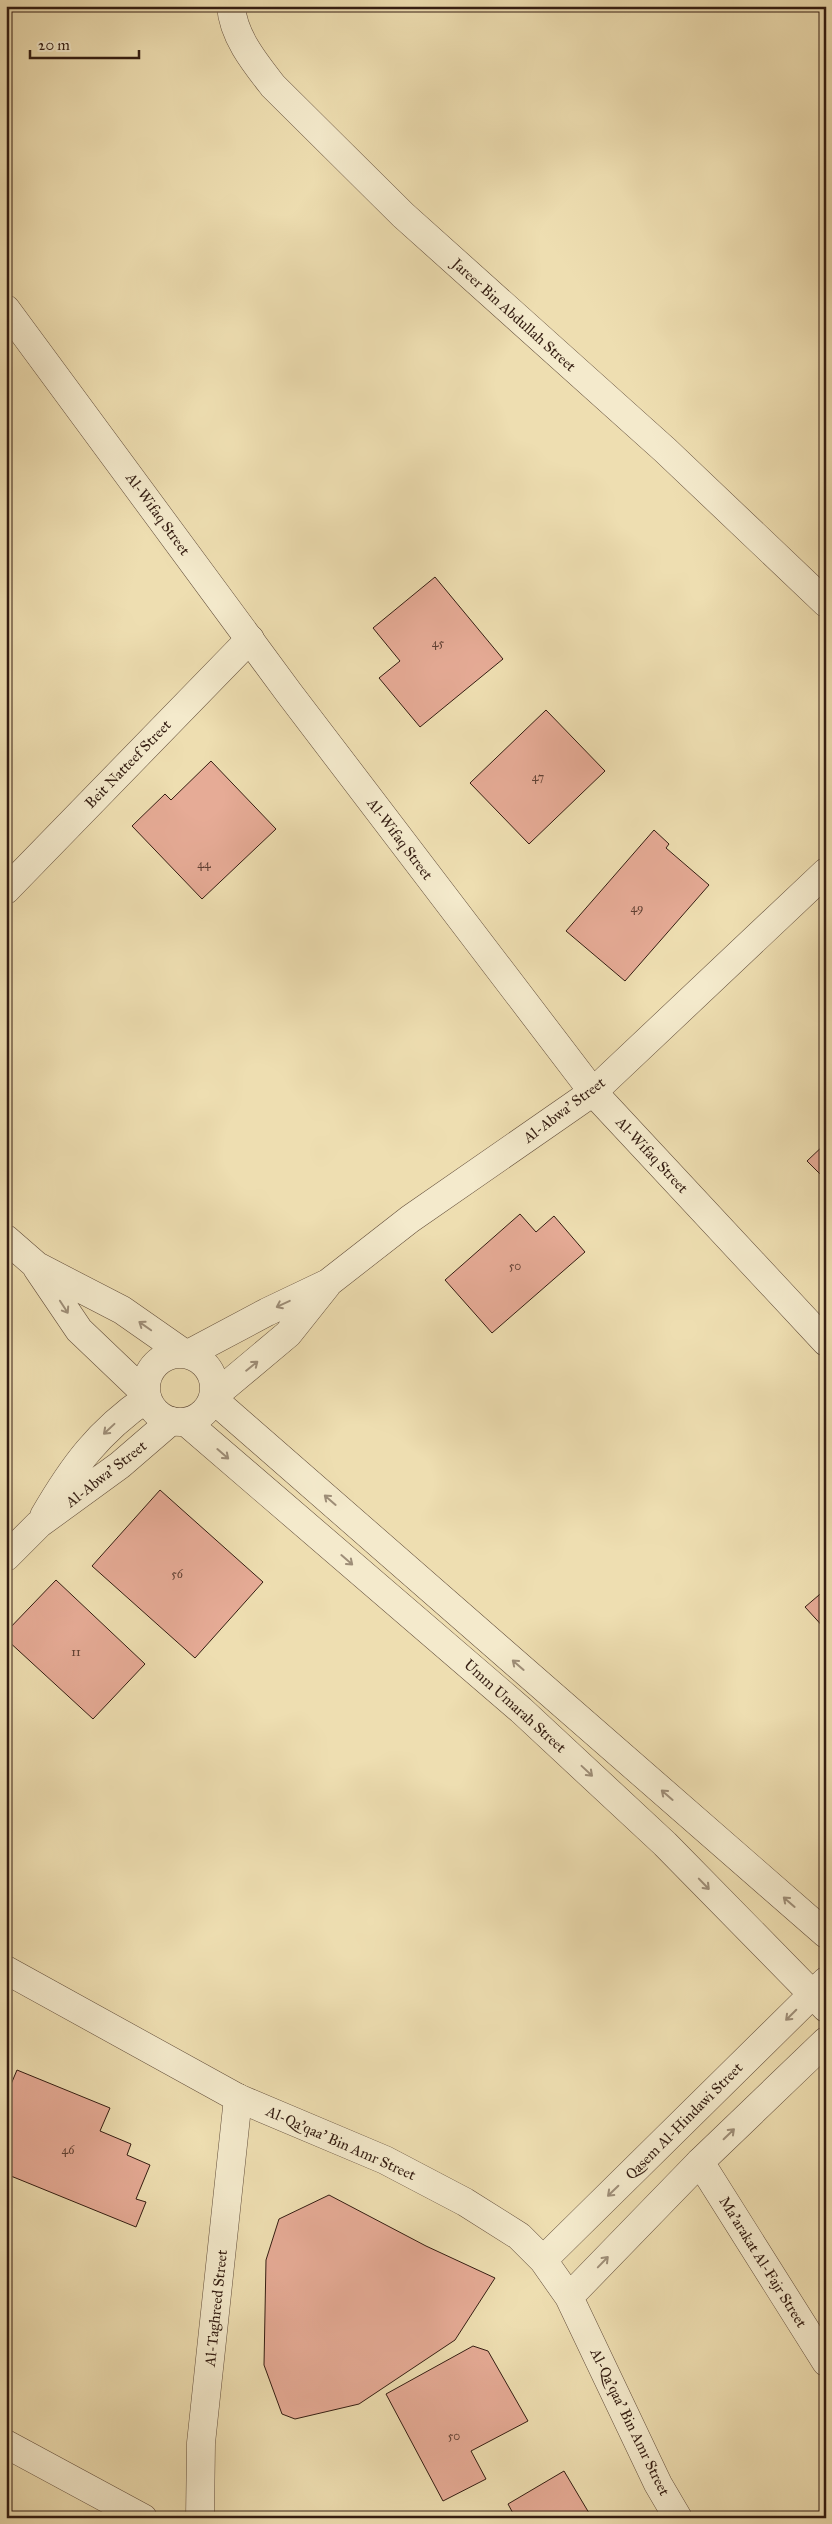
<svg xmlns="http://www.w3.org/2000/svg" width="832" height="2524" viewBox="0 0 832 2524" font-family="'IM FELL Great Primer',serif">
<style>
.building{fill:#e6ab96;stroke:#341d12}
.lines{fill:none;stroke-linecap:round;stroke-linejoin:round}
.minor-casing{stroke:#624d3a;stroke-width:29}
.tertiary-casing{stroke:#624d3a;stroke-width:29}
.minor{stroke:#f4eacc;stroke-width:28}
.tertiary{stroke:#f4eacc;stroke-width:28}
.oneway{stroke:#9e8e78}
.labels{text-anchor:middle;stroke-width:4;stroke-linejoin:round;paint-order:stroke}
.number-label{font-size:12px;fill:#604033}
.street-label{font-size:15px;fill:#341d12;stroke:#f4eacc}
</style>
<rect width="100%" height="100%" fill="#eedeb1"/>
<filter id="stains"><feTurbulence type="fractalNoise" baseFrequency=".004" numOctaves="4"/><feColorMatrix values="0 0 0 0 .2 0 0 0 0 .09 0 0 0 0 .02 0 0 0 .5 -.17"/></filter>
<radialGradient id="worn" r=".72"><stop offset=".6" stop-color="#630" stop-opacity="0"/><stop offset="1" stop-color="#630" stop-opacity=".3"/></radialGradient>
<path class="building" d="M435 577 503 659 420 727 379 678 400 661 373 628Z
M546 710 605 771 529 844 470 783Z
M211 761 276 829 202 899 132 826 165 794 171 800Z
M654 830 669 844 666 848 709 885 625 981 566 931Z
M826 1143V1180L807 1161Z
M520 1214 536 1232 554 1216 585 1252 492 1333 445 1280Z
M160 1490 263 1582 195 1658 92 1566Z
M56 1580 145 1664 93 1719 6 1639V1632Z
M826 1589V1630L805 1607Z
M17 2070 110 2108 100 2131 131 2144 127 2155 150 2165 136 2199 146 2202 136 2227 6 2174V2096Z
M329 2195 426 2246 495 2278 455 2340 359 2404 295 2419 282 2414 264 2365 266 2260 279 2219Z
M473 2346 488 2351 528 2421 471 2451 486 2479 443 2501 386 2394Z
M564 2471 592 2518H514L515 2517 508 2504Z"/>
<g class="lines">
<defs>
<path id="minor" d="M231 6C233 36 255 63 273 86L403 215 665 450 826 603
M6 890 250 639
M188 1354 267 1312 328 1283 410 1219 593 1092 826 872
M214 1396 288 1334 327 1285
M44 1516C73 1466 98 1432 147 1398
M6 1557 39 1524 120 1465 171 1421
M700 2162 826 2362
M6 2444 143 2518
M200 2518 201 2443 238 2098"/>
<path id="tertiary" d="M6 309 289 693 593 1092 826 1342
M6 1239 37 1266 122 1310 185 1354
M37 1268 79 1330 146 1394
M146 1388a34 34 0 1 1 68 0a34 34 0 1 1-68 0Z
M213 1399 826 1934
M186 1422 521 1710 665 1844 826 2008
M6 1970 238 2098 385 2160 465 2202 519 2236 543 2260 569 2297 658 2484 678 2518
M543 2260 826 1981
M569 2297 700 2162 826 2041"/>
</defs>
<use href="#minor" class="minor-casing"/>
<use href="#tertiary" class="tertiary-casing"/>
<use href="#minor" class="minor"/>
<use href="#tertiary" class="tertiary"/>
</g>
<defs><path id="oneway-shaft" d="M-6 0H5M1.5-3L5.5 0L1.5 3" fill="none" stroke-width="1.6" stroke-linecap="round" stroke-linejoin="round" transform="scale(1.25)"/></defs>
<g class="oneway">
<use href="#oneway-shaft" transform="translate(283 1304) rotate(155)"/>
<use href="#oneway-shaft" transform="translate(64 1307) rotate(57)"/>
<use href="#oneway-shaft" transform="translate(145 1326) rotate(-145)"/>
<use href="#oneway-shaft" transform="translate(252 1366) rotate(-39)"/>
<use href="#oneway-shaft" transform="translate(109 1429) rotate(137)"/>
<use href="#oneway-shaft" transform="translate(223 1454) rotate(41)"/>
<use href="#oneway-shaft" transform="translate(330 1500) rotate(-139)"/>
<use href="#oneway-shaft" transform="translate(347 1560) rotate(41)"/>
<use href="#oneway-shaft" transform="translate(518 1665) rotate(-139)"/>
<use href="#oneway-shaft" transform="translate(587 1771) rotate(43)"/>
<use href="#oneway-shaft" transform="translate(667 1795) rotate(-139)"/>
<use href="#oneway-shaft" transform="translate(704 1884) rotate(46)"/>
<use href="#oneway-shaft" transform="translate(789 1902) rotate(-139)"/>
<use href="#oneway-shaft" transform="translate(791 2015) rotate(135)"/>
<use href="#oneway-shaft" transform="translate(729 2134) rotate(-44)"/>
<use href="#oneway-shaft" transform="translate(613 2191) rotate(136)"/>
<use href="#oneway-shaft" transform="translate(603 2262) rotate(-46)"/>
</g>
<g class="labels">
<g class="number-label">
<text x="438" y="647">45</text>
<text x="538" y="781">47</text>
<text x="204" y="868">44</text>
<text x="637" y="912">49</text>
<text x="515" y="1270">50</text>
<text x="177" y="1578">56</text>
<text x="76" y="1656">11</text>
<text x="68" y="2154">46</text>
<text x="454" y="2440">50</text>
</g>
<g class="street-label">
<text transform="translate(514 315) rotate(42)" y="5">Jareer Bin Abdullah Street</text>
<text transform="translate(158 514) rotate(54)" y="5">Al-Wifaq Street</text>
<text transform="translate(128 764) rotate(-46)" y="5">Beit Natteef Street</text>
<text transform="translate(400 839) rotate(53)" y="5">Al-Wifaq Street</text>
<text transform="translate(564 1110) rotate(-37)" y="5">Al-Abwa’ Street</text>
<text transform="translate(652 1155) rotate(47)" y="5">Al-Wifaq Street</text>
<text transform="translate(106 1474) rotate(-38)" y="5">Al-Abwa’ Street</text>
<text transform="translate(515 1706) rotate(42)" y="5">Umm Umarah Street</text>
<text transform="translate(684 2121) rotate(-45)" y="5">Qasem Al-Hindawi Street</text>
<text transform="translate(341 2143) rotate(24)" y="5">Al-Qa’qaa’ Bin Amr Street</text>
<text transform="translate(763 2262) rotate(58)" y="5">Ma’arakat Al-Fajr Street</text>
<text transform="translate(216 2308) rotate(-84)" y="5">Al-Taghreed Street</text>
<text transform="translate(630 2422) rotate(64)" y="5">Al-Qa’qaa’ Bin Amr Street</text>
</g>
</g>
<rect width="832" height="2524" fill="none" stroke="#eedeb1" stroke-width="25"/>
<rect x="8" y="8" width="817" height="2509" fill="none" stroke="#341d12" stroke-width="2.5"/>
<rect x="12" y="12" width="807" height="2499" fill="none" stroke="#341d12"/>
<path d="M30 50v8h109v-8" fill="none" stroke="#341d12" stroke-width="2.5"/>
<text x="38" y="50" font-size="15" fill="#341d12" stroke="#f4eacc" stroke-width="4" paint-order="stroke">20 m</text>
<rect width="100%" height="100%" filter="url(#stains)"/>
<rect width="100%" height="100%" fill="url(#worn)"/>
</svg>
